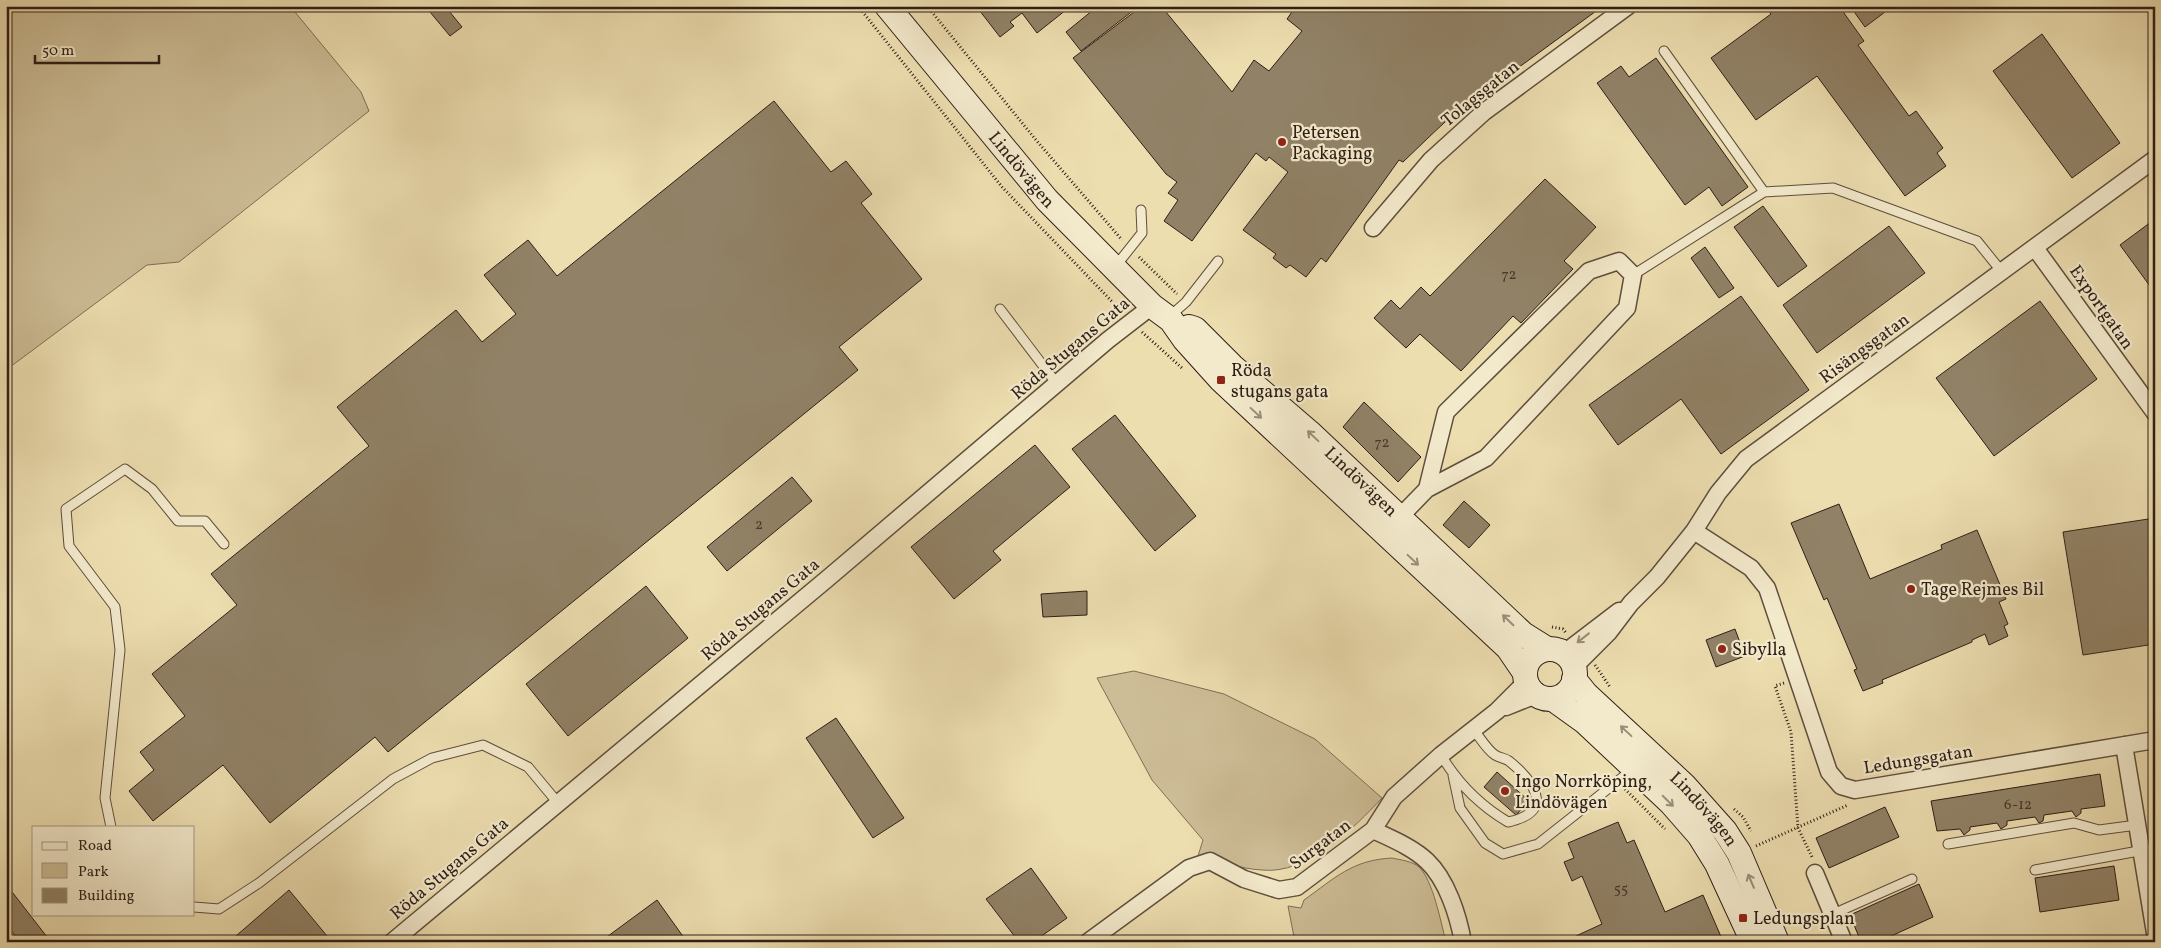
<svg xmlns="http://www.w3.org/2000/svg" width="2161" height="948" viewBox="0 0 2161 948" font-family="Vollkorn,serif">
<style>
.green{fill:#cdbd96;stroke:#7e6e56}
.building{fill:#918267;stroke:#2e1e17}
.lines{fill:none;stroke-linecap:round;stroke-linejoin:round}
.service-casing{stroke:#5e4e3d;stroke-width:11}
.minor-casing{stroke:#5e4e3d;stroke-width:19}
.secondary-casing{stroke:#2e1e17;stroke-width:26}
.path{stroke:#2e1e17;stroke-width:3;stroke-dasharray:1 2.5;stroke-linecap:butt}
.service{stroke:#f3eacc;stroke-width:9}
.minor{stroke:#f3eacc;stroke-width:16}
.secondary{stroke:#f3eacc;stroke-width:24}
.oneway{stroke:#9a8e7b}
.poi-dot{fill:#8f2418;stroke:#f3eacc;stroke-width:2}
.labels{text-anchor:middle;stroke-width:4.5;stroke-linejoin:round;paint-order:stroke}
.number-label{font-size:15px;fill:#47372b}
.street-label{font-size:18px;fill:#2e1e17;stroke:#f3eacc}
.poi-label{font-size:18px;fill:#2e1e17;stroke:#f3eacc;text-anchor:start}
</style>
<rect width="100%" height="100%" fill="#eddeb0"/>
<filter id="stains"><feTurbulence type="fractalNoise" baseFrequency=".004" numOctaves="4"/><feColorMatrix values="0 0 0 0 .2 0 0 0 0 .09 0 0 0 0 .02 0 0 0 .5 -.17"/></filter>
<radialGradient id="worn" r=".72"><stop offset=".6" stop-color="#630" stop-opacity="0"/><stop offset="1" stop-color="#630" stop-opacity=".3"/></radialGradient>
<path class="green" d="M6 6H290L361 92 369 111 179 262 147 265 6 370Z
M1134 671 1224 694 1315 739 1382 798C1354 828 1307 875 1262 870 1241 869 1219 861 1198 856L1203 840 1152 780 1097 678Z
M1392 858C1401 860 1412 861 1419 867 1433 880 1441 923 1446 942H1295L1288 906 1301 908 1304 900C1335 878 1352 860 1392 858Z"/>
<path class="building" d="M425 6H445L462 27 450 36Z
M976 6H1071L1037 33 1022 13 1010 22 1014 26 1000 37Z
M1098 6H1139L1081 51 1066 32Z
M1142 6H1161L1232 92 1254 60 1269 71 1302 31 1287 19 1296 6H1307L1316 12 1320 6H1603L1522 65 1452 111 1445 122 1428 138 1403 162 1399 160 1326 262 1321 258 1306 277 1290 265 1286 268 1273 258 1276 254 1243 230 1288 172 1269 157 1266 161 1256 153 1192 241 1164 221 1178 200 1168 193 1177 182 1166 174 1073 58Z
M1766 6H1839L1864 41 1858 45 1909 116 1916 111 1943 148 1937 153 1946 166 1905 196 1817 76 1756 120 1711 58 1771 14Z
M1850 6H1893L1865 27Z
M2042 34 2120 143 2072 178 1993 71Z
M1656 58 1748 187 1722 206 1709 187 1685 205 1597 83 1621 66 1629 77Z
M774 101 831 172 846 161 872 194 861 203 922 279 839 347 858 370 388 752 375 737 270 823 223 765 153 821 129 791 154 770 140 752 185 716 152 674 237 605 211 574 369 446 337 407 456 310 482 342 516 314 484 275 528 240 557 276Z
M1545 179 1596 227 1564 261 1573 269 1521 323 1513 316 1461 371 1420 334 1406 348 1374 318 1391 300 1400 309 1421 287 1430 296Z
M1763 206 1807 266 1778 287 1734 227Z
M2155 219V293L2120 245Z
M1889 226 1925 273 1817 353 1783 305Z
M1705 247 1734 288 1719 298 1691 258Z
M1741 296 1809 390 1721 454 1681 399 1618 445 1589 405Z
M2040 301 2097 379 1994 456 1936 378Z
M1364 402 1421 457 1398 482 1343 427Z
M1115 415 1196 516 1155 551 1072 449Z
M1035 445 1070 487 993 551 1001 560 954 599 911 547Z
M792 477 812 501 727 571 707 547Z
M1464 501 1490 525 1469 548 1443 525Z
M1839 504 1870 579 1942 549 1941 545 1977 530 2006 599 1999 602 2008 624 2004 626 2008 636 1989 645 1985 634 1972 640V642L1882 680 1883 683 1863 691 1854 670 1857 669 1827 598 1824 600 1791 523Z
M2155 518V644L2083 655 2063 532Z
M646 586 688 638 568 736 526 684Z
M1087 591V615L1043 617 1041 594Z
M1735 629 1745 656 1716 667 1706 640Z
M836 718 904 818 873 838 806 738Z
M1497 772 1529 801 1516 815 1484 787Z
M2100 774 2105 806 2081 809V813L2076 817 2072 811 2044 815 2043 821 2039 823 2035 817 2007 821V825L2001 829 1997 823 1970 827V830L1964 835 1960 829 1937 831 1931 801Z
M1885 807 1899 837 1829 868 1816 838Z
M1618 822 1627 843 1634 840 1665 912 1703 895 1722 939 1716 942H1578L1576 936 1602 924 1582 876 1572 881 1564 862 1574 858 1568 843Z
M2114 866 2119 900 2040 912 2035 878Z
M1031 868 1067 918 1033 942H1019L986 899Z
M1919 884 1933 917 1878 942H1861L1850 915Z
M9 888 51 942H20L6 924V889Z
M289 890 332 942H229Z
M657 900 687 942H600Z"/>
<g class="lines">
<defs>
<path id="service" d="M1664 51 1764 192
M1115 267 1142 233 1141 210
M1633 275 1764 192 1833 188 1977 241 2002 272
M1000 309 1057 384
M1169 317 1186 302 1218 261
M1441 755C1457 782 1481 806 1508 822 1555 812 1535 782 1509 761 1505 758 1500 758 1495 755 1487 750 1479 736 1473 729
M1453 775 1460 808 1485 843 1503 854 1538 844 1633 769
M111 827 105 798 120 650 115 607 69 546 66 509 125 469 152 489 178 521H205L224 544
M1948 844 2074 823 2099 830 2137 825
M2035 870 2155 848
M194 907 219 909 259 883 393 779 432 758 483 745 528 767 558 803
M1833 914 1912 879"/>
<path id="minor" d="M1373 228 1431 160 1484 112 1628 6
M2035 248 2155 413
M1393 524 1427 489 1446 412 1589 271 1619 261 1633 275 1627 308 1486 458 1427 489
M1694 531 1751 568 1767 588 1829 772 1841 786 1855 790 2155 740
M1564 653 1619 611
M1574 667 1609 632 1631 603 1657 577 1694 531 1718 493 1746 459 2155 159
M1506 707 1536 695
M2124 745 2155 933
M1373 830C1392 839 1412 847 1427 861 1447 880 1458 915 1463 942
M1815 873 1844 942
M392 942 827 579 1108 340 1152 306
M1088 942 1189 868 1210 861 1244 879 1279 890 1297 887 1373 830 1394 797 1441 755 1497 711 1526 682"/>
<g id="secondary">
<path id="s1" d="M887 6 1047 200 1152 306 1171 320 1185 340 1221 380 1508 648 1525 673"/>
<path id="s2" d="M1189 327 1195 329 1232 366 1309 432 1523 634 1547 649"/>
<circle cx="1550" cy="674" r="25"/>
<path id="s3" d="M1574 679 1586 694 1684 785 1725 831 1739 853 1777 942"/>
<path d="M1553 699 1585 722 1671 803 1699 835 1717 864 1753 942"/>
</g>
</defs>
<use href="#service" class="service-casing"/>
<use href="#minor" class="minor-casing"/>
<use href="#secondary" class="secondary-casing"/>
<path class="path" d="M858 6 1002 187 1122 312
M927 6 1036 140 1122 240
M1139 257 1177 294
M1142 332 1182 368
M1552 627 1563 629 1566 633
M1595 665 1610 687
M1784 683 1775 686 1791 732 1798 828 1813 859
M1625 789 1665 829
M1734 809 1743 817 1751 831
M1756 846 1848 805"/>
<use href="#service" class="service"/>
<use href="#minor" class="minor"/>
<use href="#secondary" class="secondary"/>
</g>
<defs><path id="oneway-shaft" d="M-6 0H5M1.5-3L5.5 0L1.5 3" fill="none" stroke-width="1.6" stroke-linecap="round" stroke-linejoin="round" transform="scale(1.25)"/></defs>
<g class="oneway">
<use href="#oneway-shaft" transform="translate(1256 413) rotate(43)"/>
<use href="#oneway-shaft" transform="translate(1313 436) rotate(-137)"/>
<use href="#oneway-shaft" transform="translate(1413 560) rotate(43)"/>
<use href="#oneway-shaft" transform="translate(1508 620) rotate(-136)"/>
<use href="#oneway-shaft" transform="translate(1583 638) rotate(142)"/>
<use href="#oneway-shaft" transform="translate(1626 731) rotate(-137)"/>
<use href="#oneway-shaft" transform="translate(1668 801) rotate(45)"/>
<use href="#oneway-shaft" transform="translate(1751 881) rotate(-113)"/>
</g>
<g class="poi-dot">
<circle cx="1282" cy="142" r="5"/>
<rect x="1216" y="375" width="10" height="10" rx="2.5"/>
<circle cx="1911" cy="589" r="5"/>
<circle cx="1722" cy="649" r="5"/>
<circle cx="1505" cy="791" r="5"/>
<rect x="1738" y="913" width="10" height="10" rx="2.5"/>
</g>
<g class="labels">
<g class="number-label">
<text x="1509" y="279">72</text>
<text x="1382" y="447">72</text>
<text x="759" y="529">2</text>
<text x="2018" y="809">6-12</text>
<text x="1621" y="893">55</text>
</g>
<g class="street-label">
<text transform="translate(1480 93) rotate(-39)" y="6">Tolagsgatan</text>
<text dy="6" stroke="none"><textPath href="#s1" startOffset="212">Lindövägen</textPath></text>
<text transform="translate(2102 307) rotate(55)" y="6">Exportgatan</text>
<text transform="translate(1070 348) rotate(-40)" y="6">Röda Stugans Gata</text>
<text transform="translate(1864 348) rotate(-36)" y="6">Risängsgatan</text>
<text dy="6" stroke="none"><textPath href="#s2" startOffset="232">Lindövägen</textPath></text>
<text transform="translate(760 609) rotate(-40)" y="6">Röda Stugans Gata</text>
<text transform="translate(1918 759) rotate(-9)" y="6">Ledungsgatan</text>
<text dy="6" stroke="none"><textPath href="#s3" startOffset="184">Lindövägen</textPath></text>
<text transform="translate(1320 844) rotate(-37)" y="6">Surgatan</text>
<text transform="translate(449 868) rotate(-40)" y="6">Röda Stugans Gata</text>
</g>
<g class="poi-label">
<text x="1292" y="138">Petersen<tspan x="1292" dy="21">Packaging</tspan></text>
<text x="1231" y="376">Röda<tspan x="1231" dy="21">stugans gata</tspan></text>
<text x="1921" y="595">Tage Rejmes Bil</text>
<text x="1732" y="655">Sibylla</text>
<text x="1515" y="787">Ingo Norrköping,<tspan x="1515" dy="21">Lindövägen</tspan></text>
<text x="1753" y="924">Ledungsplan</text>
</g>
</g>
<rect width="2161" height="948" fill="none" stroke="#eddeb0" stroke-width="25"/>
<rect x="8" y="8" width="2146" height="933" fill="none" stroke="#2e1e17" stroke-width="2.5"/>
<rect x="12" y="12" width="2136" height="923" fill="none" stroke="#2e1e17"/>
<rect x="32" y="826" width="162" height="90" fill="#f3eacc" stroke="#a49884"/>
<rect x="42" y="842" width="25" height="8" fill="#f3eacc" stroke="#a49884"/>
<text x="78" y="850" font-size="15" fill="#2e1e17">Road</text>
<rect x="42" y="863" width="25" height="15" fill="#cdbd96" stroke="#a49884"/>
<text x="78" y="876" font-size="15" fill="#2e1e17">Park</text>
<rect x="42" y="888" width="25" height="15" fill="#918267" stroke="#a49884"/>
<text x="78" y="900" font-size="15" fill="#2e1e17">Building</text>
<path d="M35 55v8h124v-8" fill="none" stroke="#2e1e17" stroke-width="2.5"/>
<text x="42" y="55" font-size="15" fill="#2e1e17" stroke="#f3eacc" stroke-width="4" paint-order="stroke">50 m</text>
<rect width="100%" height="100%" filter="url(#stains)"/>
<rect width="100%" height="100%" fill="url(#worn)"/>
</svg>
